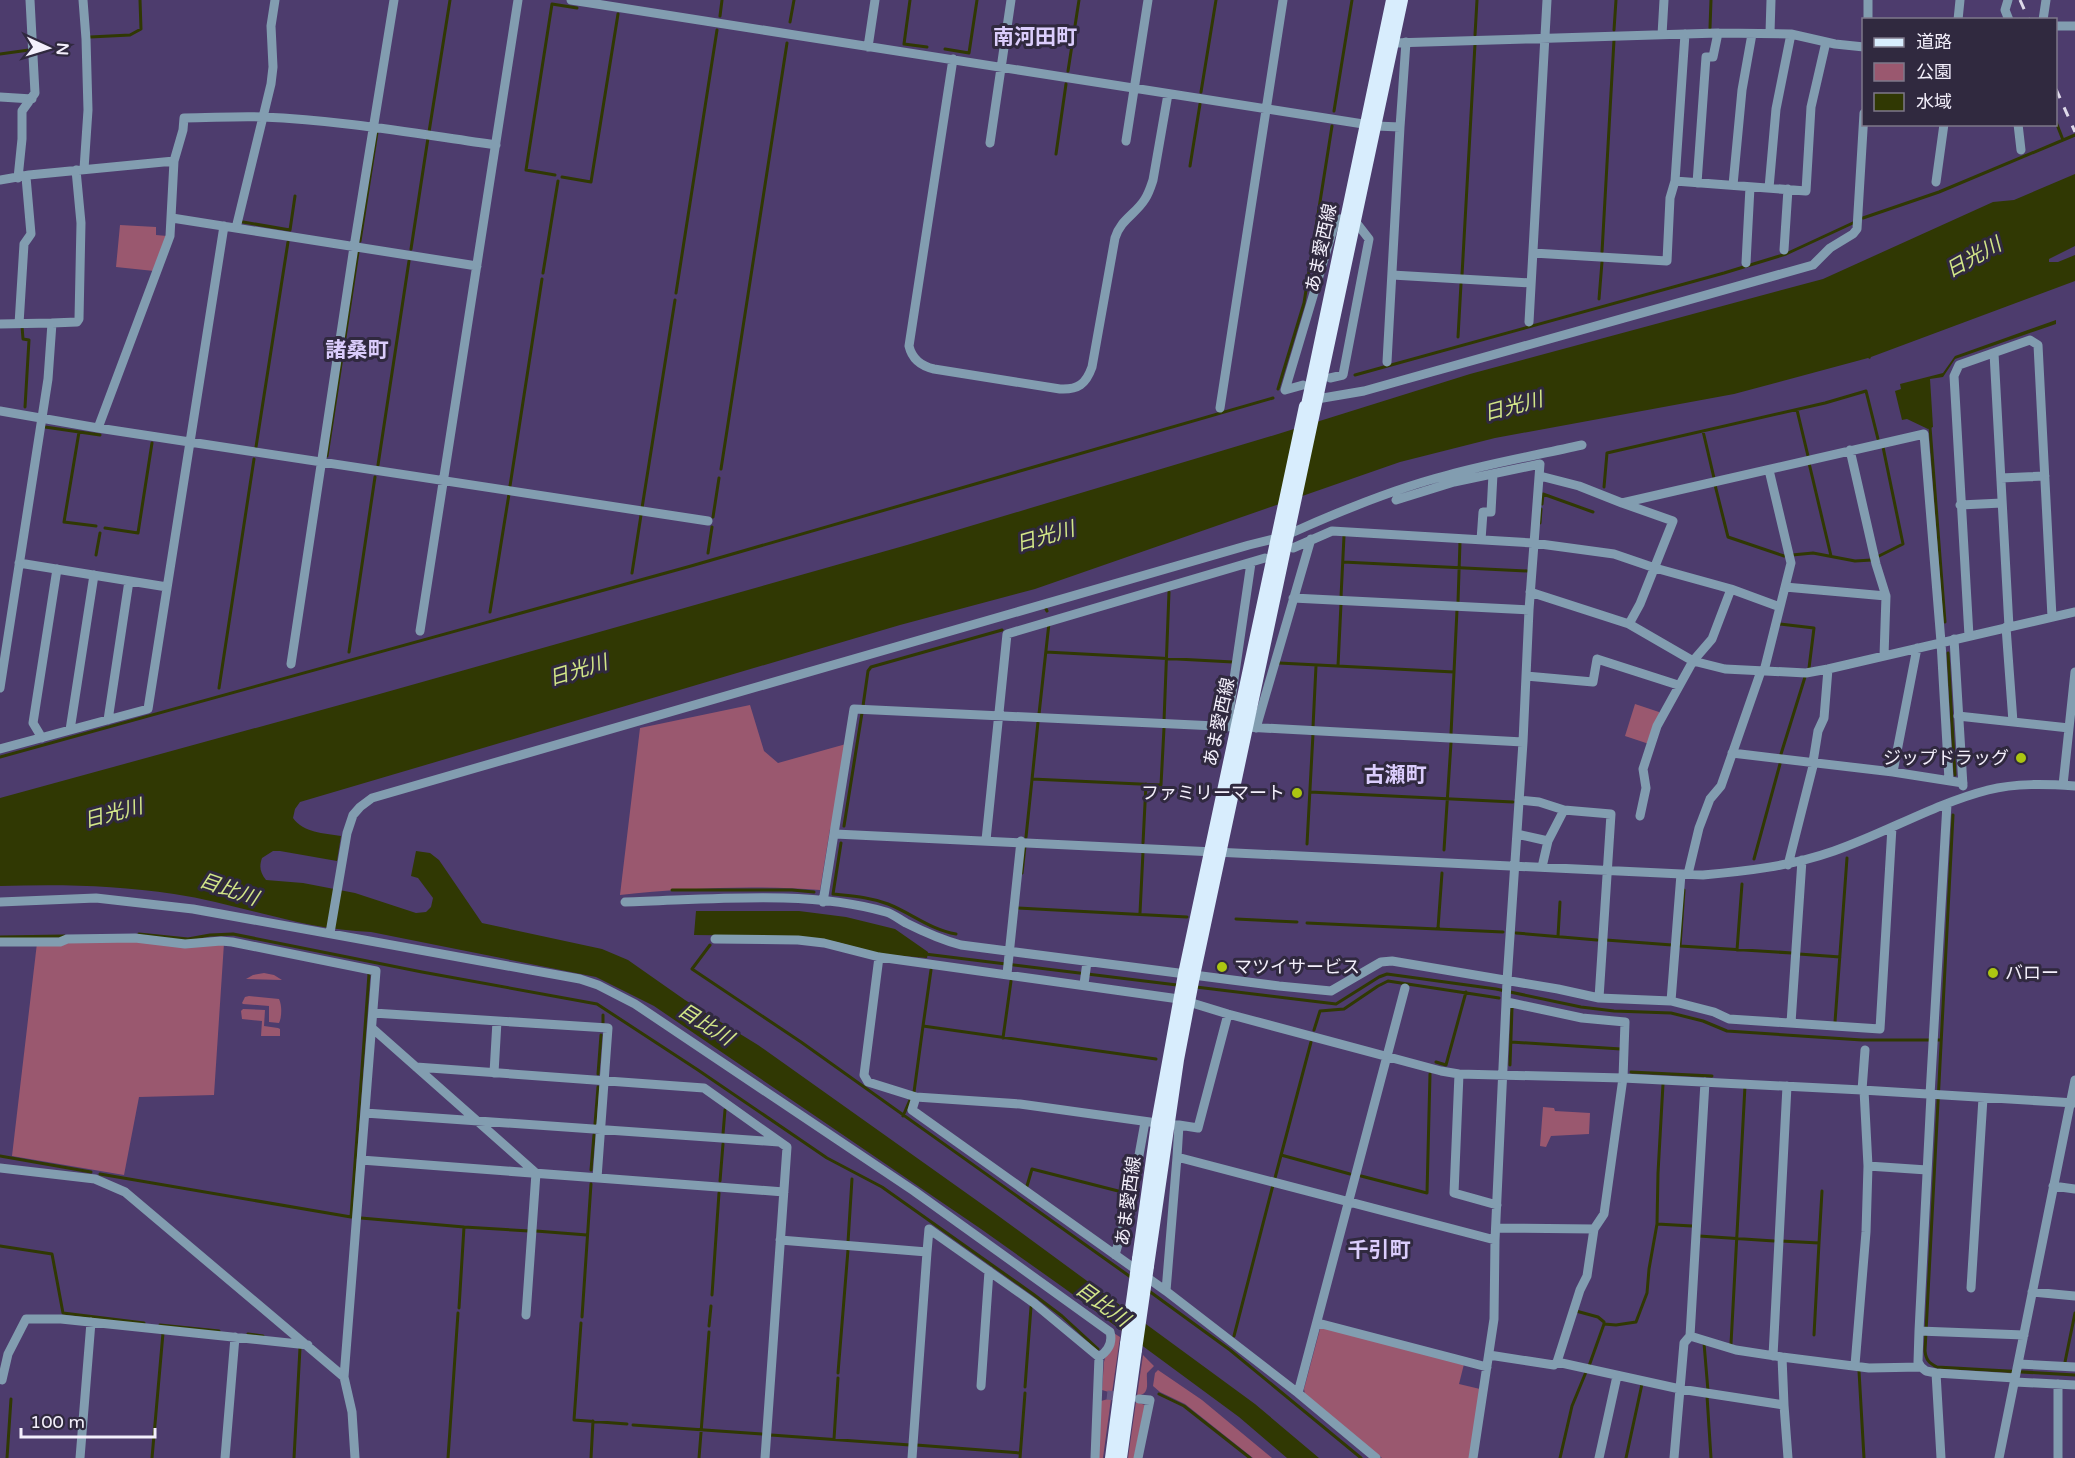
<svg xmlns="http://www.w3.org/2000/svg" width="2075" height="1458" viewBox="0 0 2075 1458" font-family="'Varela Round','Noto Sans JP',sans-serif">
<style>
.green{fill:#9a586f}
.water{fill:#303803}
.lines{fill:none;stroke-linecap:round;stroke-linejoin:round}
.stream{stroke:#303803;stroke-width:3}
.minor-tunnel{stroke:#665782;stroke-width:9;stroke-dasharray:9 4.5;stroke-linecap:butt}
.minor{stroke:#829db0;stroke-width:9}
.major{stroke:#d8edfd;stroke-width:12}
.rail{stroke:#ded9e9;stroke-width:3;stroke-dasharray:10 10;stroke-linecap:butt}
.major-bridge{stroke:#d8edfd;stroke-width:12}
.poi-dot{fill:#acc611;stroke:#30293f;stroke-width:2}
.labels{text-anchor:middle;stroke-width:6;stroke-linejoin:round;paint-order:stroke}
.street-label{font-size:18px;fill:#f3effb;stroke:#30293f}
.poi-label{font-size:18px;fill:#f3effb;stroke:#30293f;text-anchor:end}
.water-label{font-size:20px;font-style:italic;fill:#d2e688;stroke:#30293f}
.quarter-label{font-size:21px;font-weight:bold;fill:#dbcdfc;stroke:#30293f}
</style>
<rect width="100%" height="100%" fill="#4d3c6d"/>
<path class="green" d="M120 225 156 227V235L167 236 154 271 116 267Z
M1635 704 1659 712 1660 716 1649 744 1625 736Z
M750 705 764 751 778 763 846 744 833 828 830 829 820 890C754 885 686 888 620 895L640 728Z
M69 941 224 943 214 1095 139 1097 124 1175 12 1156 37 943Z
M264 973 274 975 282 980 246 979 253 975Z
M249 996 279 999C282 1005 282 1017 279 1023L269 1022V1006L243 1004 242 1003 245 997Z
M243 1009 265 1010 264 1026 278 1028 280 1029V1036H261L262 1021 242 1019 241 1011Z
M1543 1107 1554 1108 1555 1111 1590 1113 1589 1134 1551 1136 1546 1147 1540 1146Z
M1323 1327 1464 1364 1459 1384 1480 1389 1469 1458H1382L1305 1394 1304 1389 1320 1329Z
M1112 1332 1120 1337 1112 1393 1102 1390 1104 1362Z
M1143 1355 1154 1366 1147 1373C1146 1383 1151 1394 1137 1396Z
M1158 1370 1202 1400 1272 1458H1253L1185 1404 1160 1392 1153 1386 1155 1373Z
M1108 1399H1111L1103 1458H1097L1101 1401Z
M1136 1402 1145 1405 1134 1458H1128Z"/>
<path class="water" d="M2075 174V246L2049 259V262H2058L2075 255V281L1871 357 1870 359 1868 358 1734 394 1495 438 1400 462 1035 589 900 625 300 802 295 809 293 818C304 833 323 833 341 836L337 861 280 851H273L262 858C259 867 260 872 266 880L303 883 355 893 416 913 426 912 431 907 433 898 418 878 411 876 416 851 430 853 439 860 482 923 602 949 628 960 685 1000 758 1045 993 1212 1255 1404 1319 1458H1287L1239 1417 1064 1288 981 1229 654 1006 596 977 371 932C303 930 240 904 174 894 116 885 58 884 0 886V798L376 695 907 545 1278 434 1470 374 1823 279 1993 202 2014 200Z
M2056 320V324L1955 359 1943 377 1930 379 1933 427 1928 429 1907 419 1902 420 1895 391 1901 389 1900 384 1943 373 1955 356Z
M696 911H799L846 917 895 929 928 952 927 958 881 954 837 942 795 936 694 935Z"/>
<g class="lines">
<path class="stream" d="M910 0 904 44 927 47
M720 16 722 0
M790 22 794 0
M1710 28 1711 0
M1614 30 1616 0
M1475 35 1477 0
M90 37 130 35 141 29 140 0
M945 49 969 53 977 0
M0 54 29 50
M1068 71 1079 0
M1201 92 1216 0
M1334 111 1352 0
M2056 122 2063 140
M429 132 450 0
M1056 154 1066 84
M1190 166 1200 104
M555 175 526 170 552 4 577 8
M562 177 591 182 618 14
M1863 218 1939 192 2075 135
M243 222 290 230 295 196
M360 241 377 132
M411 249 428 138
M1602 252 1614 40
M543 273 558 181
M1462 275 1475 44
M676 293 717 30
M1599 299 1602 262
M22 326 23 339 29 340 25 407
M1458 337 1461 284
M1355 375 1724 273 1786 254 1855 222
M1278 389 1304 303 1332 126
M1797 410 1808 456
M45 427 100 435
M1930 427 1945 622
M1703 431 1714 478
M79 432 64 522 96 526
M256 447 288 242
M327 456 358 252
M1809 463 1831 556
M378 465 409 261
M721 469 787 43
M1715 485 1728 537 1784 556
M510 486 542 279
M1604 487 1607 453 1825 403 1866 391 1878 439
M1542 504 1543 494 1593 512
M642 508 675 300
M713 517 719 478
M1540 523 1541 509
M105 528 138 533 152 443
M708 553 712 527
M96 555 100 533
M1792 555 1813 553 1855 561 1872 560
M1879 556 1903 544 1883 447
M1343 562 1527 571
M632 573 641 515
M1341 597 1344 536
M1458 602 1460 542
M1046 609 1047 611
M490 612 509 494
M1780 624 1814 628 1809 668
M349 652 375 477
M1046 652 1233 662
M1948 653 1955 775
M1279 663 1454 672
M1338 666 1341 604
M219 688 254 459
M863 706 868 671 871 667 1002 630
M1039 714 1049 623
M1164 721 1169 592
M1313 727 1316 666
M1451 734 1457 610
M1781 754 1805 677
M0 757 691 566 1273 398
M1032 779 1161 785 1164 728
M1310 792 1513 802
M1953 815 1925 1351C1926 1360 1929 1363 1937 1367L2075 1375
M844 826 862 713
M1026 837 1038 722
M841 843 833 894C852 896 870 897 888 904 911 913 931 930 956 934
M1143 843 1146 784
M1307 844 1313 734
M1444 850 1451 743
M1754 859 1780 764
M1022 873 1025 846
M672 890H792L814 892
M1684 890 1680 946 1792 953
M1018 908 1187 917
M1140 913 1143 852
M1236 919 1297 922
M1307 923 1503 932
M1438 928 1442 873
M1516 933 1597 940
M139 934 188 939 210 935 233 934 422 972 597 1004 698 1070 827 1158 882 1187 1033 1294 1062 1316 1098 1349
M1558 936 1560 902
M0 937 64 936
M1606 940 1672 945
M710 945 692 969 801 1042 1132 1278
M1737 950 1742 884
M925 954 1177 985
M1799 954 1840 957
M1196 987 1336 1004 1379 977 1387 974 1496 989 1581 1007 1614 1011 1671 1013 1703 1021 1727 1031 1862 1040H1940
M1835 1022 1847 858
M603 1023V1015
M923 1026 931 970
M1314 1030 1320 1011 1344 1009 1378 986 1388 981 1499 998
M1003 1038 1011 981
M1511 1042 1621 1049
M1436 1062 1446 1065 1466 992
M1510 1065 1512 1008
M1631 1072 1712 1076
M598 1074 601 1035
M1663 1084 1658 1173 1657 1224 1692 1226
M914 1092 923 1026 1156 1059
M903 1116 910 1100
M595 1124 598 1087
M723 1134 725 1110
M1281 1155 1350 1174
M0 1156 91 1172
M591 1170 594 1135
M100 1174 351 1217 369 974
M1361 1176 1427 1193 1430 1074
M1275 1178 1311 1042
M720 1181 723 1144
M1027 1186 1032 1169 1126 1193
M361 1218 464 1227 459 1308
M464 1227 529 1231
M536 1231 587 1235
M1699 1236 1774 1241
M1781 1241 1819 1243 1822 1191
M848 1242 852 1179
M0 1246 52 1254 63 1313 144 1323
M1149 1291 1230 1350 1361 1458
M712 1295 719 1193
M1576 1311 1598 1317 1604 1322V1324
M582 1317 591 1184
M581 1323 574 1420 627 1424
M160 1325 219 1331
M709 1326 711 1306
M248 1334 263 1336
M1814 1335 1819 1243
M1234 1336 1273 1185
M1704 1343 1708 1391
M1731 1344 1745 1086
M2065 1362 2075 1313
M1589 1366 1604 1324 1616 1325 1636 1322 1647 1293 1649 1269 1657 1224
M1859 1371 1864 1458
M838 1373 848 1250
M1025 1387 1031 1307
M1159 1394 1184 1406 1250 1458
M1707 1396 1711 1458
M633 1425 762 1434
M771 1435 910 1445
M834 1439 838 1378
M916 1445 1020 1453
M7 1458 11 1399
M152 1458 163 1333
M294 1458 300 1348
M448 1458 458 1313
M591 1458 593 1421
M699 1458 709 1332
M1020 1458 1025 1393
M1560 1458 1572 1406 1586 1372
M1626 1458 1642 1384"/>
<path class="minor-tunnel" d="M1107 1395 1125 1397"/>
<path class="minor" d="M83 0 86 39 88 110 84 169
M571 0 1376 126 1400 127 1387 362
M2008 0 2005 10 2009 20
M1868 20V0
M1958 20 1960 0
M2043 20 2046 0
M2056 26H2075
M1770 33 1771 0
M1662 35 1664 0
M1393 43 1718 33 1791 34 1835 44 1864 47
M868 47 875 0
M953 59 909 346C912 359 921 366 934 369L1060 389C1078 390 1086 384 1092 367L1115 238C1120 220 1136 214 1145 199 1149 193 1151 186 1153 180L1168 94
M0 97 32 99
M2018 124 2021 150
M1400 127 1406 42
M1126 141 1148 0
M990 143 1011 0
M18 178 22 139V111L35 93 30 0
M0 180 29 175 174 161 183 130 184 118C210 118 236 116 262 117 341 120 418 134 496 145
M1675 181 1806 191 1811 107 1826 42
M1936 182 1944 124
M1697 183 1706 57H1713L1718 33
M1733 185 1742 90 1752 34
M1769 188 1776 109 1791 34
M172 218 477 266
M236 228 271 84 273 67 271 26 275 0
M1784 250 1788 189
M1533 253 1667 261 1670 198 1675 181 1685 34
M1746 263 1750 187
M1392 275 1531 283
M1529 322 1547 0
M52 323 77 322 79 319 81 223 76 170
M0 324 52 323 48 379 0 688
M19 324 24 244 31 234 26 177
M1994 353 2009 627
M1330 378 1343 375 1369 239 1355 221
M1303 385 1285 390 1336 219H1345
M1317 399 1364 391 1396 382 1813 265 1830 248 1853 234 1857 229 1864 113
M1220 408 1283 0
M0 411 98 428 708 521
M98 428 170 236 174 161
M1850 450 1876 564 1886 596 1884 656
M1540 476 1579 486 1622 503 1924 434 1941 642 1949 780
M2001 478 2045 476
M1396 500 1454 482 1540 464 1529 610 1523 742 1507 981 1495 1240 1494 1319 1473 1458
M1622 503 1673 521 1640 604 1629 624
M1960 505 2002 503
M1289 534C1340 511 1393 489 1448 475 1492 463 1537 455 1582 445
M1481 540 1483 512H1491L1493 474
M1293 548 1332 531 1533 543 1614 554 1655 568 1731 589 1780 607
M19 563 167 587
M1785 587 1886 596
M1530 592 1629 624 1693 661 1725 669 1806 673 1828 669 2075 612
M1293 598 1529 610
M2006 627 2013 722
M420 631 518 0
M1969 636 1954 376 1959 365 2030 340 2038 345 2052 617
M1954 639 1963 786
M291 664 354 247 394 0
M1764 671 1791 563 1769 470
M1526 676 1593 682 1597 659 1678 685
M1958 716 2069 728
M108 720 129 581
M1227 727 1251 563
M1246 727 1523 742
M1256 728 1311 539
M70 730 94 575
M42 738 33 723 57 569
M0 749 148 709 224 226
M1732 753 1893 772 1963 783
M1813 762 1818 731 1824 718 1828 669
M1893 772 1917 648
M2063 785 2075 672
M1519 800 1539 802 1564 810 1611 814 1599 998
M1640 816 1646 788 1643 769 1657 726 1693 661 1712 639 1731 589
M835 834 1703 875C1748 871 1791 866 1834 851 1886 833 1934 804 1988 790 2016 783 2046 784 2075 786
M1517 834 1548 841
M986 840 1007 634 1265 558
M1788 865 1814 762
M1542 867 1548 841 1564 810
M1688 874 1699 828 1710 799 1721 786 1761 671
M0 902 96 898 193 909 580 979 598 985 635 1004 914 1191 1110 1332C1113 1343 1108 1351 1099 1357L1095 1458
M625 902C706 900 808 889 886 912 893 914 899 919 906 923 924 932 942 940 961 945L1279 986 1331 991 1381 962 1392 961 1558 989 1599 998 1671 1001 1714 1012 1729 1019 1880 1029 1892 827
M823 902 854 709 1237 727
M330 933 347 833 353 815 360 807 372 798 1249 545 1278 538
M715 939 798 940 824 943 879 957 1179 999 1228 1014 1441 1071 1459 1074 1623 1078 1862 1090 2075 1103
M0 942H60L67 939 135 938 185 944 221 941 232 942 376 971 344 1377
M879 957 864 1075 868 1082 916 1097 1020 1104 1157 1123
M1007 974 1021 841
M1084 984 1087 962
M1671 1001 1681 874
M1507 1002 1582 1018 1625 1022 1623 1078 1604 1214 1594 1229 1587 1276 1580 1290 1557 1362
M373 1013 608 1028 597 1178
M1791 1023 1802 860
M372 1028 536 1173
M416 1067 704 1088 787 1147 765 1458
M494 1073 497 1021
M1459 1074 1454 1193 1497 1205
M1862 1090 1865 1050
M1930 1095 1947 804
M916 1097 912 1110 1166 1291 1298 1393 1376 1458
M365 1113 779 1142
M1169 1125H1179L1177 1157 1495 1240
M1179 1125 1198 1128 1228 1014
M361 1160 784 1192
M1868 1166 1927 1170
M0 1168 95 1179 125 1192 344 1377 352 1412 355 1458
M2053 1186 2075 1189
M1497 1228 1594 1229
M780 1240 927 1252 929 1229 1034 1303 1099 1357
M1115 1255 1132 1194 1145 1122
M1971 1288 1983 1098
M1166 1291 1177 1157
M2032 1292 2075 1296
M526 1315 536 1173
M1318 1323 1487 1367
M1919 1331 1931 1095
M1690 1336 1736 1350 1782 1357 1869 1368 1921 1367 1926 1371 1936 1373 2015 1378
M1489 1355 1554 1365 1557 1362 1680 1389 1784 1405 1788 1458
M1773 1356 1787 1086
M1782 1357 1784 1405
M2018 1364 2075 1367
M1855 1365 1866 1232 1868 1166 1864 1090
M1921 1367 1918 1362 1919 1331 2024 1335
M1936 1373 1941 1458
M0 1379 2 1380 8 1354 26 1319H61L308 1345
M2015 1382 2075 1385
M981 1386 989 1271
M1298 1393 1405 988
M80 1458 91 1322
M225 1458 235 1337
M912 1458 927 1252
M1138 1458 1150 1400 1139 1399
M1599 1458 1617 1376
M1674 1458 1684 1343 1690 1336 1705 1082
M1999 1458 2075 1080
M2058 1458V1384"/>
<path class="major" d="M1138 1259 1157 1123 1184 974 1305 406 1307 405 1392 0
M1148 1266 1178 1060 1194 976 1402 0
M1111 1458 1126 1344
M1121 1458 1136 1350"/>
<path class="rail" d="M2020 0 2029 20
M2056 89 2075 132"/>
<path class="major-bridge" d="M1126 1344 1138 1259
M1136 1350 1148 1266"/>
</g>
<g class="poi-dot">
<circle cx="2021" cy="758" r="6"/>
<circle cx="1297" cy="793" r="6"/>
<circle cx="1222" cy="967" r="6"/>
<circle cx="1993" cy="973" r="6"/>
</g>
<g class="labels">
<g class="street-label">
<text transform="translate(1321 248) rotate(-78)" y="6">あま愛西線</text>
<text transform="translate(1219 722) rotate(-78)" y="6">あま愛西線</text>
<text transform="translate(1128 1201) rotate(-82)" y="6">あま愛西線</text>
</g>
<g class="poi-label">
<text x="2009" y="764">ジップドラッグ</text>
<text x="1285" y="799">ファミリーマート</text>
<text x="1234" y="973" text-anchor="start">マツイサービス</text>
<text x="2005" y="979" text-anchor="start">バロー</text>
</g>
<g class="water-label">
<text transform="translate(1973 257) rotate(-29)" y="7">日光川</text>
<text transform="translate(1513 406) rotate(-15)" y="7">日光川</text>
<text transform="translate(1045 536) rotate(-16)" y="7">日光川</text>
<text transform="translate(578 670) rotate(-17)" y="7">日光川</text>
<text transform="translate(113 813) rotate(-15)" y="7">日光川</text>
<text transform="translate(229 889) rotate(19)" y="7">目比川</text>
<text transform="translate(706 1024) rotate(32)" y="7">目比川</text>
<text transform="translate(1103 1304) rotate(36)" y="7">目比川</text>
</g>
<g class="quarter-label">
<text x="1035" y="44">南河田町</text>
<text x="357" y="357">諸桑町</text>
<text x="1395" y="782">古瀬町</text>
<text x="1379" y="1257">千引町</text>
</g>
</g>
<rect x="1862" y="18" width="195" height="108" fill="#30293f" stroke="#7e788a" stroke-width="1.5"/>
<rect x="1874" y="38" width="30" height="9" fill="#d8edfd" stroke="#7e788a" stroke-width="1.5"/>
<text x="1916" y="48" font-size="18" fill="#f3effb">道路</text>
<rect x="1874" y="63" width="30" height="18" fill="#9a586f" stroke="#7e788a" stroke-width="1.5"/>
<text x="1916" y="78" font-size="18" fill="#f3effb">公園</text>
<rect x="1874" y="93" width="30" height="18" fill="#303803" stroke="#7e788a" stroke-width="1.5"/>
<text x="1916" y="108" font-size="18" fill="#f3effb">水域</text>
<g transform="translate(48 48) rotate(94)" stroke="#30293f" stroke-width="4.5" paint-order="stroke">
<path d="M0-4.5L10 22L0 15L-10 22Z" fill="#f3effb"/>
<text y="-9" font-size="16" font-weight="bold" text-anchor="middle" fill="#f3effb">N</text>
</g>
<path d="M21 1428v9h134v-9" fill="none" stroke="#f3effb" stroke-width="3"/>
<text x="30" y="1428" font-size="18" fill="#f3effb" stroke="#30293f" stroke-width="4.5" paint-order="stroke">100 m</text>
</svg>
